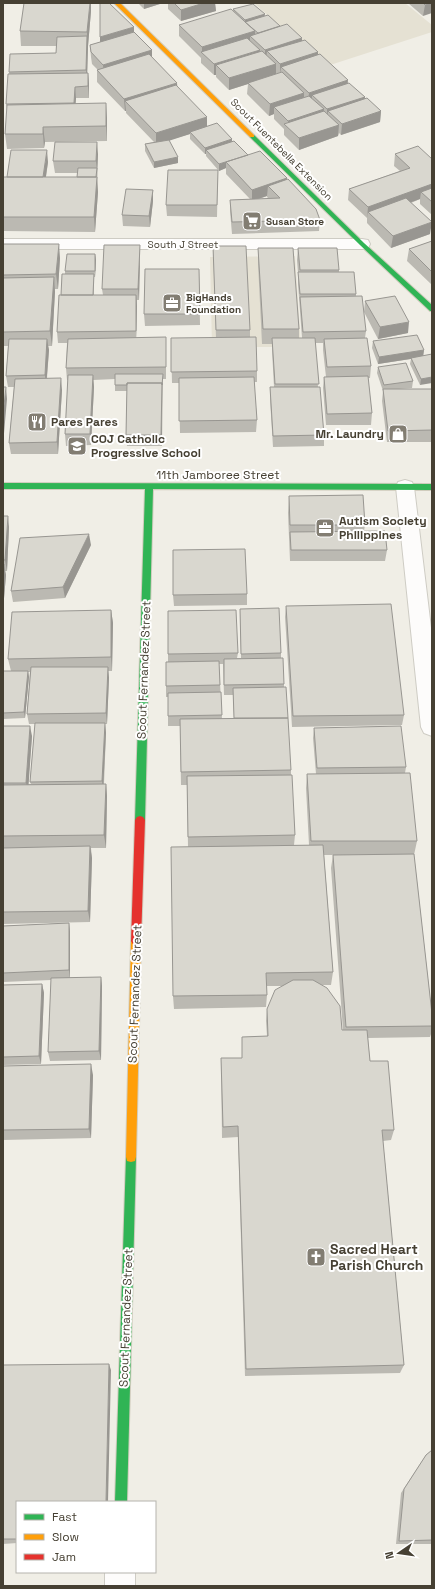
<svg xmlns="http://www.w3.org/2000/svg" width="435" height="1589" viewBox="0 0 435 1589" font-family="'Space Grotesk',sans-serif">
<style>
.residential{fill:#e5e1d3}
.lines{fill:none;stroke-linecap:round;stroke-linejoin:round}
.street-casing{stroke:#ceccc4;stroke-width:2}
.fast-casing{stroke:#d0ccbd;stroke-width:2}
.slow-casing{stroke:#d0ccbd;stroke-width:2}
.jam-casing{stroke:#d0ccbd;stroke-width:2}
.street{fill:#fdfcfb;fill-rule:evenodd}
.fast{fill:#30b455;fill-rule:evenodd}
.slow{fill:#ff9f0a;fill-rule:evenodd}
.jam{fill:#e5322d;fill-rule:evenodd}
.wall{fill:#bbb9b2;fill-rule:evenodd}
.shaded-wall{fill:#989691}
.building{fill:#d9d7cf;stroke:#989691}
.labels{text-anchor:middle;stroke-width:4;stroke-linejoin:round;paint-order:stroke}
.far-street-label{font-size:10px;fill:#464033;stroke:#fff}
.far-poi-label{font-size:10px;font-weight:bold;fill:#464033;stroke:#fff;text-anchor:start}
.poi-label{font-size:12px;font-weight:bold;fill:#464033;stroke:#fff;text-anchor:start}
.street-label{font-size:12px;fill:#464033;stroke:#fff}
.near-poi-label{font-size:14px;font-weight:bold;fill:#464033;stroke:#fff;text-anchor:start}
</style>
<rect width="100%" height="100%" fill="#f0eee6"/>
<path class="residential" d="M254 3H405L432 25V32L324 67Z
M295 256 301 347H212L210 257Z"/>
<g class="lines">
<defs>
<path id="street" d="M3 239H362L368 240 370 244 368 248 362 249H3Z
M405 480 412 482 414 487 432 636V736L424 733 421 727 396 487 398 482Z
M105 1572H135V1586H105Z"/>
<path id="fast" d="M250 135H254L364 243 432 305V311H430L360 245 250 137Z
M3 483 432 484V490L153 489 145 820 143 823H137L135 820 145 489H3Z
M131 1152 135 1153 136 1157 127 1502H115L126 1157 127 1153Z"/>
<path id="slow" d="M114 3H120L254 135V137H250Z
M136 937 139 938 141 941 136 1157 135 1161 131 1162 127 1161 126 1157 131 941 133 938Z"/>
<path id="jam" d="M140 816 143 817 145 820 141 941 139 944 136 945 133 944 131 941 135 820 137 817Z"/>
</defs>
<use href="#street" class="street-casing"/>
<use href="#fast" class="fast-casing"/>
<use href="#slow" class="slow-casing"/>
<use href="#jam" class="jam-casing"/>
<use href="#street" class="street"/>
<use href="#fast" class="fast"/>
<use href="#slow" class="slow"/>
<use href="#jam" class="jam"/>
</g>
<path class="wall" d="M138 3H163L144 9Z
M168 3H215L216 11 181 21 168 9Z
M408 3H432L423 16Z
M233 9 264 16 302 40 348 83 365 97V99L381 111 380 122 341 135 339 133 338 136 299 150 284 135V129L274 119V114L269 116 247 94 248 84 229 90 216 77V75H214L201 63V58L179 36V25L233 11Z
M91 11 88 46 87 73H88L89 84V98H76L75 104 107 118V141L45 142 44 148 7 149 5 134 7 111 6 104 9 72 56 53 57 46H21L20 31Z
M134 27V32L152 50V57L177 86 207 127 232 139V141L248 155 287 178V180L320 220 319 231 232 234 230 211V200L250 199 226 174V168L219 171 206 156V154H205L190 139V134L169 140 178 163 154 168 145 151V144L154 142 126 113V111H125L97 82V70H98L92 64 91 57 90 45 100 42ZM267 196V197L269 199H259Z
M98 154 97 170 98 192 95 232 3 231V177H7L48 162 46 177H77L78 173H55L53 161Z
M395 154 432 159V215L420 204V199L411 203 430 234 391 248 367 223V218L348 200 349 189 400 171 394 166Z
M218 170 217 217 167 216 166 205Z
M153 190V201L150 227 123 226 122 215Z
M432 241V284H431L407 261 409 249Z
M3 244 60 258 58 289H55L52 346H48L49 350 47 378 62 390 58 454H11L9 443 14 387H8L6 376 8 346H3Z
M140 245V256L139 300H137L136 338 166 337V379H163L162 446H127L126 435 127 391H115V379L93 380 94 387 91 445 66 446 65 434 68 380H67L66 368 67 343H58L57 332 61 295 65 274V271L95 254 96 260 95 277H94V295H103L102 289Z
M213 246 250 330V337L257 371V382H254L257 420 256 432 180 433 179 383H172L171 338H216Z
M258 248 299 329V338H302L298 284V273L297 260 298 248 339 270V272L356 294V296L366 331 365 338 371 366 370 378H368L372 413 371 425H326L323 388 324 377H326L323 350V343H315L318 387 324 435V446L273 447 270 399V387H274L272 350V344H262L258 263Z
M199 269 200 325 145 326 144 314Z
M365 301 408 333 378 339 364 312Z
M373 341 424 350 423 356 432 354 420 385 410 364 411 359 378 364 372 348Z
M378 367 413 381 412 388 399 389H432V442H387L382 401 383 391 377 373Z
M289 496 365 525 364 531 387 550 385 561H290L288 513Z
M3 516 9 527 7 571H5L6 575 3 610Z
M91 545 65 598 13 602 11 591Z
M247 594V605L174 606 173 595Z
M286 606 404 715 402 725 292 727 285 617Z
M240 609 281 653V658L284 684V687L291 770V775L295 835 294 845H309L306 788 307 774H316L313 738 314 728 406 767 405 773 417 841 414 855 432 1014V1031L430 1037 368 1038 370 1061 394 1130 391 1140 383 1141 404 1365 400 1373 245 1376 238 1137 222 1138 221 1058H242V1037L267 1036 266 1021 267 1009 283 986H267V995L266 1007 174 1009 173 996 188 847 187 785H181L180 726H168V697H166V686L168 662V654L238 653 237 658H241ZM219 664H223L224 695H233L234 718 222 719ZM324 855H348H333L331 868 343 1030H342L322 985H331L333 972Z
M111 610 113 623 112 671H108L109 678 107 724H105L106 733 104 784H106L107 796 106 848H91L92 858 90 922 3 924V726L32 736 28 784H31L30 782 35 724H29L27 714 30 672H28L29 677 25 718 3 719V671H11L8 659Z
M69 923 70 932V978L101 977 102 986 101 1060 50 1061 48 1052 51 980 3 982V926Z
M42 984 44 993 41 1064 3 1065V985Z
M3 1066 93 1075 91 1138 3 1140Z
M3 1365 111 1370 17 1502V1543L3 1544Z
M432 1450V1544H396L401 1493 426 1455Z"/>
<path class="shaded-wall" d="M90 3H91V11L88 46 87 82 86 70 87 32Z
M144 3H163L144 9Z
M204 3H215L216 11 181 21V10Z
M430 3H432V13L423 16 425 5Z
M265 14 264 20 245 26V20Z
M134 27V38L100 49V37Z
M255 31V40L250 36V44L202 53V47Z
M302 38V49L267 51 266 61H265V50Z
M152 50V61L104 76 103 65Z
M260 50V61L216 65V75H214V64Z
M318 52V63L281 67 280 75V64Z
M276 64V75L248 83V84L229 90V78Z
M88 73 89 84V98L88 86Z
M348 80 347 91 312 95V103L308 104 309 93Z
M177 83 178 94 125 101 126 111H125L124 99Z
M75 87 76 98 75 114 74 103Z
M304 93V104L274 107V114L269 116 270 104Z
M365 97 364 108 328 111 327 120V109Z
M106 103 107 118V141L106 126Z
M324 109 323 121 288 127V121Z
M381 111 380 122 341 135 342 124Z
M207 117V128L190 132V134L156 145V133Z
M339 125 338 136 299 150V138Z
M43 127 45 142 44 148 43 134Z
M232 139V145L206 150V154H205V148Z
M97 142 98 154 97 180 98 192 95 232 94 217 97 171 96 161Z
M47 150 48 162 44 189 43 178Z
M248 155 226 162V168L219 171V164Z
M178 157V163L154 168V162Z
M287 178 286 190 268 186 267 196 252 201V190Z
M432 184V195L421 192 420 199 372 216 368 212 367 218 368 207Z
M153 190V201L150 227 149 216Z
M432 222 430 234 391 248 393 236Z
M59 244 60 258 58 289 56 274Z
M140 245V256L139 300 138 289Z
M95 254 96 260 95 277Z
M54 277 55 292 52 346 50 331Z
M136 295 137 306 136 343Z
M409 322 408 333 378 339 380 327Z
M47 339 49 350 46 387 45 375Z
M424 350 423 357 378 364 379 357Z
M93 375 94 387 91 445 90 434Z
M432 377V383L420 385 421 379Z
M61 378 62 390 58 454 57 442Z
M162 383V446L161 435Z
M6 387 7 399 3 445V415Z
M8 516 9 527 7 571 5 560Z
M89 534 91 545 65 598 63 587Z
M4 564 6 575 3 610V575Z
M111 610 113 623 112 671 111 657Z
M108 667 109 678 107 724 106 713Z
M28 671 29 677 25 718 24 712Z
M105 723 106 733 103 791 102 781Z
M30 726 32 736 28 793 26 783Z
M106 784 107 796 106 848 104 835Z
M90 846 92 858 90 922 88 911Z
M69 923 70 932V979L69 970Z
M101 977 102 986 101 1060 99 1051Z
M42 984 44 993 41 1064 39 1056Z
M91 1064 93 1075 91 1138 89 1129Z
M109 1364 111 1370 108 1502H106Z"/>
<path class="building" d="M24 3H90L87 32 20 31Z
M100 3H109L134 27 100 37Z
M174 3H204L181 10Z
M423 3H430L425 5Z
M253 4 265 14 245 20 233 9Z
M231 9 255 31 202 47 179 25Z
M268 15 280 26 258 33 245 22Z
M287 24 302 38 265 50 250 36Z
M134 32 152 50 103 65 91 52 90 45Z
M87 36 86 70 9 72 10 54 56 53 57 37Z
M247 38 260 50 214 64 201 52Z
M305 40 318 52 280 64 267 51Z
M262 51 276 64 229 78 216 65Z
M149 54 177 83 124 99 97 70Z
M320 54 348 80 309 93 281 67Z
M282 72 304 93 270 104 248 83Z
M88 73V86L75 87 74 103 6 104 8 74Z
M349 83 365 97 327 109 312 95Z
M176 85 207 117 156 133 125 101Z
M309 96 324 109 288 121 274 107Z
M367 98 381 111 342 124 328 111Z
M106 103V126L43 127V134H5L7 105Z
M324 111 339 125 299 138 284 124Z
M217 123 232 139 205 148 190 132Z
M169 140 178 157 154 162 145 144Z
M234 141 248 155 219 164 206 150Z
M55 142H97L96 161H53Z
M418 146 432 159V184L368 207 349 189 410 168 395 154Z
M11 150H47L43 177H7Z
M260 151 287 178 252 190 226 162Z
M78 168H97L96 177H77Z
M168 170H218L217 205H166Z
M3 177H97L94 217H3Z
M288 179 316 209 320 220 232 222 230 200 280 198 268 186Z
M432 188V202L421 192Z
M126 189 153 190 149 216 122 215Z
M406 198 432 222 393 236 368 212Z
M432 241V272L409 249Z
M3 244H59L56 274 3 275Z
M104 245H140L138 289H102Z
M213 246H246L250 330H216Z
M258 248H293L299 329H263Z
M298 248H337L339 270H300Z
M67 254H95V271H65Z
M145 269H199L200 314H144Z
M298 272H354L356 294H300Z
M62 274H94L93 295H61Z
M54 277 50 331 3 332V278Z
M59 295H136V331L57 332Z
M362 296 366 331 303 332 300 297Z
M395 296 409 322 380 327 365 301Z
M417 335 424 350 379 357 373 341Z
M166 337V367L66 368 68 339Z
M256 337 257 371 171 372V338Z
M272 338H315L319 384H275Z
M367 338 371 366 327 367 324 339Z
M9 339H47L45 375 6 376Z
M432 354V377L421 379 411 358Z
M406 363 413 381 384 385 378 367Z
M115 374H163L162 385V383H127V385H115Z
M68 375H93L90 434H65Z
M368 376 372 413 327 414 324 377Z
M254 377 257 420 179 421V378Z
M61 378 57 442 9 443 15 379Z
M127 383H162L161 435H126Z
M3 387H6L3 415Z
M270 387H320L324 435 273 436Z
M383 389H432V430L388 431Z
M363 495 365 525H290L289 496Z
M3 516H8L5 560H3Z
M385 531 387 550H291L290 532Z
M89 534 63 587 11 591 20 538Z
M245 549 247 594 173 595V550Z
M3 564H4L3 575Z
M391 604 404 715 293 716 286 606Z
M279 608 281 653 241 654 240 609Z
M111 610V657L8 659 12 612Z
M236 610 238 653 168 654V611Z
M283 658 284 684 224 685V659Z
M219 661 220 685 166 686V662Z
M31 667H108L106 713 27 714Z
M3 671H28L24 712 3 713Z
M286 687 288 718H234L233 688Z
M221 692 222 715 168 716V693Z
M288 718 291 770 181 772 180 719Z
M35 723H105L102 781 30 782Z
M3 726H30L26 783H3Z
M401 726 406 767 317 768 314 728Z
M410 773 417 841H311L307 774Z
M292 775 295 835 188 837 187 776Z
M106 784 104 835 3 836V785Z
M323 845 333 972 266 973 267 995 173 996 171 847Z
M90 846 88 911 3 912V848Z
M414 854 432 1014V1026L346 1027 333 855Z
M69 923V970L3 973V926Z
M101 977 99 1051 48 1052 51 978Z
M293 980H313L327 988 340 1006 342 1030H367L370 1061H388L394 1130H382L404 1365 246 1369 238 1126 223 1127 221 1058H242V1037L268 1036 267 1009 275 990Z
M42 984 39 1056 3 1057V985Z
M91 1064 89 1129 3 1130V1066Z
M109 1364 106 1502H17V1539H3V1365Z
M432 1450V1540L399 1541 404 1489 426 1455Z"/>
<defs>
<symbol id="supermarket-square" viewBox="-11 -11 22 22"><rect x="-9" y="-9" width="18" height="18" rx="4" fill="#827d72" stroke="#fff"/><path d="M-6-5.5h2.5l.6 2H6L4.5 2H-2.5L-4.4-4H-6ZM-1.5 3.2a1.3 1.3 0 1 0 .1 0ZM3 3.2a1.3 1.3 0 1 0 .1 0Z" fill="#fff"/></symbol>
<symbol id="office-square" viewBox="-11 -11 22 22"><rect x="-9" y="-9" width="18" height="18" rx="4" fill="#827d72" stroke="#fff"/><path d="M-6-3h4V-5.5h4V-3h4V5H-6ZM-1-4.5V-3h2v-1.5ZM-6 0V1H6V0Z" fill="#fff"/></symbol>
<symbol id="restaurant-square" viewBox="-11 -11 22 22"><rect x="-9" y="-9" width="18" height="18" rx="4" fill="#827d72" stroke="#fff"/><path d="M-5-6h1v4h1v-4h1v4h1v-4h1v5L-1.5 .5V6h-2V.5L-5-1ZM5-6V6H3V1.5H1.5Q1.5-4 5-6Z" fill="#fff"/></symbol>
<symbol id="shop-square" viewBox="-11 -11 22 22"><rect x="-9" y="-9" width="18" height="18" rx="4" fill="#827d72" stroke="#fff"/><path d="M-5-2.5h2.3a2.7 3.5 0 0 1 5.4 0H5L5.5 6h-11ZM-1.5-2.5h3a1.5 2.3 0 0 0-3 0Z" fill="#fff"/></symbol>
<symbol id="school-square" viewBox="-11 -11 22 22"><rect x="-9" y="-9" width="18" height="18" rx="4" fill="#827d72" stroke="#fff"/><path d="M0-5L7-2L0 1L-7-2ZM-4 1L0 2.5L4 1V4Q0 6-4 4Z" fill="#fff"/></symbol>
<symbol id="church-square" viewBox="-11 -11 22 22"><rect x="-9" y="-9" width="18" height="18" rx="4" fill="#827d72" stroke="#fff"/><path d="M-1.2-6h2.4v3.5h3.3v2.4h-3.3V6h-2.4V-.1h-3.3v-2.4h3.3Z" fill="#fff"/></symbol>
</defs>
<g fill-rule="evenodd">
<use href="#supermarket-square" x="241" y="210" width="22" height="22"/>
<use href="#office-square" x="161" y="292" width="22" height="22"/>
<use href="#restaurant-square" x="26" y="411" width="22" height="22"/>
<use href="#shop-square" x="387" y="423" width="22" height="22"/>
<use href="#school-square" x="66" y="435" width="22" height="22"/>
<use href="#office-square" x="314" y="517" width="22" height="22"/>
<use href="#church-square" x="305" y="1246" width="22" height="22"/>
</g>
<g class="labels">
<g class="far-street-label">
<text transform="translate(282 149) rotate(45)" y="4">Scout Fuentebella Extension</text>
<text x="183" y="248">South J Street</text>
</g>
<g class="far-poi-label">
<text x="266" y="225">Susan Store</text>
<text x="186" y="301">BigHands<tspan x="186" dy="12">Foundation</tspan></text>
</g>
<g class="poi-label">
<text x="51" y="426">Pares Pares</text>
<text x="384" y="438" text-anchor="end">Mr. Laundry</text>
<text x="91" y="443">COJ Catholic<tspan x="91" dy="14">Progressive School</tspan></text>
<text x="339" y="525">Autism Society<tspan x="339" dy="14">Philippines</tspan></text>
</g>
<g class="street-label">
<text x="218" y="479">11th Jamboree Street</text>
<text transform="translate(144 670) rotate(-88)" y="4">Scout Fernandez Street</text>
<text transform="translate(135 994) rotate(-88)" y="4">Scout Fernandez Street</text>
<text transform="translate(126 1318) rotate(-88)" y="4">Scout Fernandez Street</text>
</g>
<g class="near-poi-label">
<text x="330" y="1254">Sacred Heart<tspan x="330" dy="16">Parish Church</tspan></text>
</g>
</g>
<rect width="435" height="1589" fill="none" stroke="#464033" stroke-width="8"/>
<rect x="16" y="1501" width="140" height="72" fill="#ffffff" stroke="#b5b3ad"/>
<rect x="24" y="1514" width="20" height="6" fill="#30b455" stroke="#b5b3ad"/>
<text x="52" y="1521" font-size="12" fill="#464033">Fast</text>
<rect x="24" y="1534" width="20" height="6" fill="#ff9f0a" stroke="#b5b3ad"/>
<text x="52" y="1541" font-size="12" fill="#464033">Slow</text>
<rect x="24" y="1554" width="20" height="6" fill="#e5322d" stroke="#b5b3ad"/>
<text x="52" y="1561" font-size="12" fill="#464033">Jam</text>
<g transform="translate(399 1553) rotate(257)" stroke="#ffffff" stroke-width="3" paint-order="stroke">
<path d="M0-3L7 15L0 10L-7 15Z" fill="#464033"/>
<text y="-6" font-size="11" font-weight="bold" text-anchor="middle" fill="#464033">N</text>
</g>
</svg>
